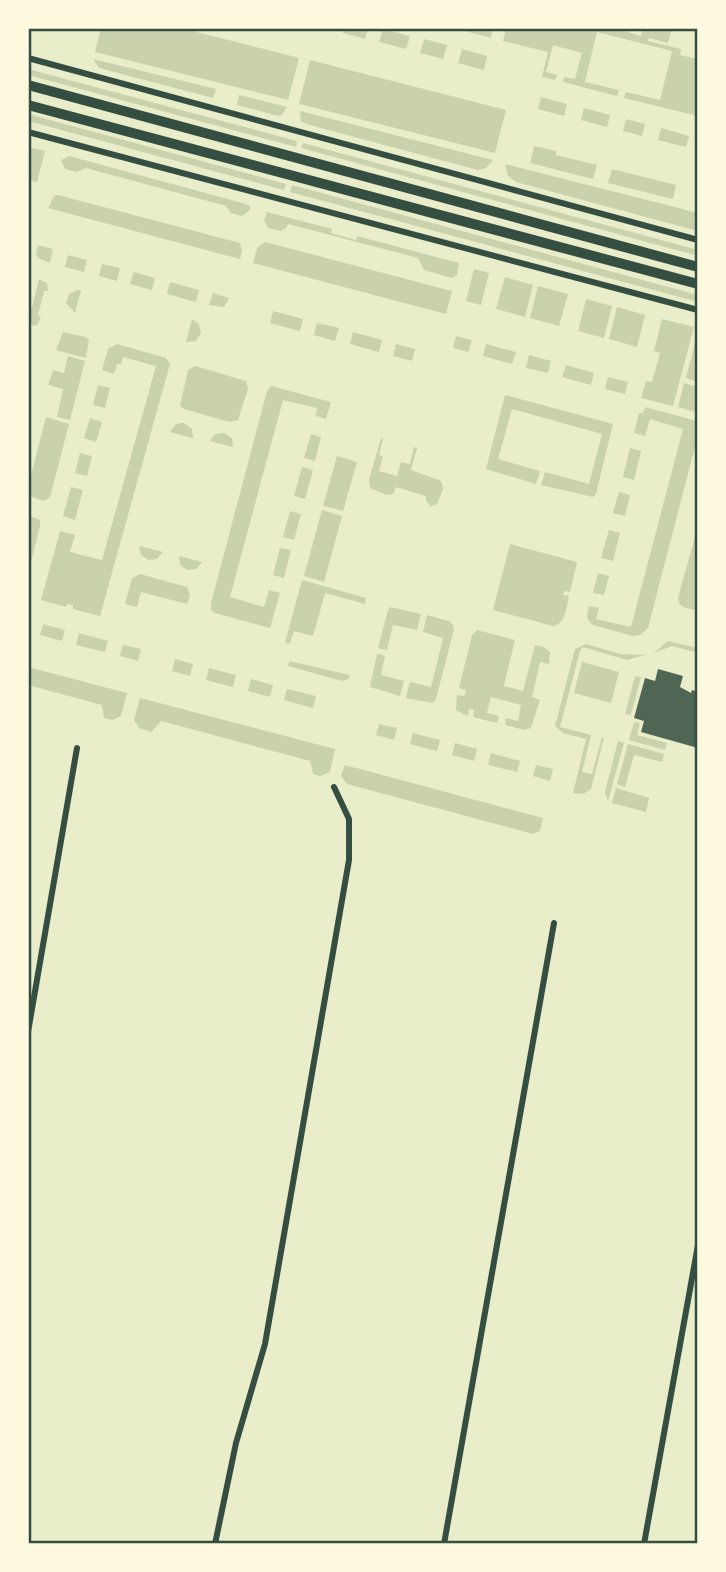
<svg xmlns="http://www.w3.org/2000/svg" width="726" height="1572" viewBox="0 0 726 1572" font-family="Helvetica,sans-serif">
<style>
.green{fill:#cad2ad}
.building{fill:#4f6655}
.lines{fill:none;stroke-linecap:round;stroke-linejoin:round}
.minor{stroke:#344e41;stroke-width:6}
.primary{stroke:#344e41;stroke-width:10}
.neatline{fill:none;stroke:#344e41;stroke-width:2.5}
</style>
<rect width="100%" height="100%" fill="#e9edc9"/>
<path class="green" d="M101 28H181L299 58 288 100 95 52Z
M344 28H368L365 39 343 33Z
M453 28H493L491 38Z
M506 28H615L641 36 643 28H672L668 43 649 38 648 41 681 49 680 55 698 59V116L624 98 626 92 660 100 672 51 597 32 585 82 619 90 617 96 563 82 564 77 575 79 582 53 553 45 546 72 557 75 555 80 542 77 548 52 503 41Z
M383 29 410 36 406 49 379 42Z
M424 39 447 45 443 59 420 53Z
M462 49 487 56 484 70 458 63Z
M93 59 216 89 213 98 99 68Z
M310 60 506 110 495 153 299 104Z
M28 69 297 141 296 147 28 75Z
M239 95 287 107 282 115 278 116 237 105Z
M541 97 567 104 564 116 538 109Z
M584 108 610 115 607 127 581 120Z
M300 111 493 160 486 168 478 170 306 124 301 121Z
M28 114 286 184 284 190 28 121Z
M626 119 645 124 642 136 623 131Z
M661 128 689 136 686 147 658 140Z
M303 143 698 250V256L301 148Z
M534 146 556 151V155L597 165 593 179 530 163Z
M28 147 45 151 37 182 28 180Z
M69 156 246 204 250 206V210L242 216 231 213 226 206 86 168 77 172 65 169 61 160Z
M505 164 698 213V231L516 182 508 176Z
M612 169 676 185 673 199 608 183Z
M292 185 698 295V302L290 192Z
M58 195 240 243 242 251 240 259 48 208 54 196Z
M267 212 332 229 331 233 356 240 357 236 459 263 457 275 452 278 424 270 418 258 288 224 286 228 281 231 268 228 264 220Z
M265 242 452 291 446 314 253 263 257 248Z
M38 245 53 249 50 263 38 258 36 254Z
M68 255 87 260 84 272 65 267Z
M102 264 120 268 117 281 99 276Z
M474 269 489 273 481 305 466 301Z
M134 272 155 278 152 290 130 284Z
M505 277 533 285 525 317 496 309Z
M39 279 47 283 48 291H44L38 315 41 317 37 325 33 326 28 323Z
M170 282 199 290 196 302 167 294Z
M538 286 568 294 559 326 530 318Z
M77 290H81L75 313 66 303 69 294Z
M213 293 229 298 224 307 209 305Z
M586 299 612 306 604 338 578 331Z
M617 307 645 315 637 347 609 339Z
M273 311 303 319 300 331 270 323Z
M192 319 199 324 201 333 196 341 186 342Z
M662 319 694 327 673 406 641 398 646 381 652 382 660 353 654 351Z
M317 323 339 328 335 341 314 335Z
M698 331V382L686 378Z
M63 332 86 337 89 340 86 358 56 350Z
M353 332 382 340 379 352 350 344Z
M456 336 472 340 468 352 453 348Z
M117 344 166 358 170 364 100 616 73 609V605L67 604 66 607 41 600 60 531 75 535 70 552 102 560 156 366 123 357 121 364H117L114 374 102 370 108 349Z
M396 344 415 349 412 361 393 356Z
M486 344 516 352 512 364 483 356Z
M529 355 551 361 548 373 526 368Z
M68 356 85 361 70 420 57 417 63 389 48 385 53 370 64 373Z
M566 365 594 373 591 385 562 377Z
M195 366 246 381 248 389 238 420 229 422 184 409 180 406 188 370Z
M608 377 628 382 625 394 605 389Z
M684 383 698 387V413L678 407Z
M98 385 110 388 105 408 93 405Z
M271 386 331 402 326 419 316 416 317 408 283 400 230 597 264 607 269 590 280 593 270 628 215 613 211 610V603L267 391Z
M505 395 613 424 596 494 593 497 541 485 545 472 589 484 602 434 512 409 498 459 540 471 536 484 486 469Z
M645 407 693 420 698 424V435L648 628 640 635 633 636 593 625C585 619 587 614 589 606L599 608 596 619 631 627 683 429 650 419 645 436 634 433 639 413H643Z
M46 417 69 424 50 497 44 501 29 496 28 487Z
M90 418 102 422 96 442 84 438Z
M180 423H184L192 429 193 438 170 432 175 425Z
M224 433 232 438 233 447 210 441 215 434Z
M311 434 321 437 315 461 304 458Z
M381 438 383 439 379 455 383 456 379 471 397 476 401 462 410 464 414 447 417 448 411 470 441 481 443 489 437 504 431 506 426 501V496L396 487 393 494 386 495 370 488 369 480Z
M630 448 641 451 634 480 623 477Z
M80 453 92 456 87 476 75 473Z
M337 456 357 462 343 511 323 506Z
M302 467 313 470 305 499 294 496Z
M71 487 83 490 75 520 63 516Z
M619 492 630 495 625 516 613 513Z
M322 510 342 516 324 582 304 576Z
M290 511 301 514 294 540 283 537Z
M28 515 40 520V526L28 574Z
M698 525V611L683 607 679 603 678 598Z
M609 530 620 533 613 561 601 558Z
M510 544 577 562 570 592 564 591 563 595 569 596C566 607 566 624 553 626L493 610Z
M139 546 163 552 157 559 148 560 141 555Z
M280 548 291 550 284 578 273 575Z
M179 556 202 562 196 569 187 570 180 565Z
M598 573 609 576 604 595 593 593Z
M140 574 187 587 190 595 187 604 141 592 137 607 125 604 132 578Z
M302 580 366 598 365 604 325 593 313 636 294 631 290 644 285 643Z
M390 607 421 614 417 630 393 625 387 650 378 648 388 610Z
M427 615 449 621 453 625 454 629 436 699 433 703 406 698 410 682 431 687 443 638 423 632Z
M43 624 65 630 62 641 40 635Z
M477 630 515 640 504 686 523 691 535 645 544 647 550 652 549 664 540 662 532 697 540 700 531 728 524 730 505 725 506 718 518 721 521 705 491 697 487 713 499 716 497 723 473 717 474 710 469 709 468 716 456 710 457 695 464 696 466 690 459 688 472 635Z
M79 633 108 641 105 652 76 645Z
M668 641 698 648V653L672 646 654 653Z
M586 644 620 654 645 655 627 660 583 647 580 651 560 727 591 735 582 772 592 774 602 737 604 738 591 789C585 795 580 794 573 793L586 739 563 733 555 726 575 649Z
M123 645 141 649 138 661 120 656Z
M377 654 385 656 381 675 404 681 400 696 370 687Z
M175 659 193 664 190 676 172 671Z
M289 661 350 675 349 679 342 681 288 666Z
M582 662 619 672 611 703 574 693Z
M28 667 127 693 121 716 112 720 104 718 102 705 28 685Z
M209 668 236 675 233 687 206 680Z
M635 676 641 677 631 715 625 714Z
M251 679 273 685 270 697 248 691Z
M287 689 316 696 313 708 284 700Z
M140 698 335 749 330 772 320 776 313 774 310 761 161 721 151 732 139 728 134 720Z
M634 722 640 723 637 735 667 743 665 750 629 740Z
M379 724 397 728 394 740 376 735Z
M413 733 440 740 437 751 410 744Z
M618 741 624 743 608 801 605 792Z
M455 743 477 749 474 761 452 755Z
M628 744 664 754 662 762 634 755 625 787 617 784Z
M491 753 520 761 517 772 488 765Z
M345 765 543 818 540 831 533 834 347 784 341 776Z
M536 765 553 769 550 781 533 776Z
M616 788 649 798 646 812 612 803Z"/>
<path class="building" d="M658 669 683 676 680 687 691 693 692 690 698 692V748L641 732 644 721 634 718 645 678 655 681Z"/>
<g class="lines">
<path class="minor" d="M28 58 698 240
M28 132 698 310
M28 1032 77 748
M215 1544 236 1443 265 1344 349 860V819L334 787
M444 1544 554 923
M644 1544 698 1245"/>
<path class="primary" d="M28 85 698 267
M28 105 698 284"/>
</g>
<rect width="726" height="1572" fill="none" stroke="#fefae0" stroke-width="60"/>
<rect x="30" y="30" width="666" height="1512" class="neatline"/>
</svg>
